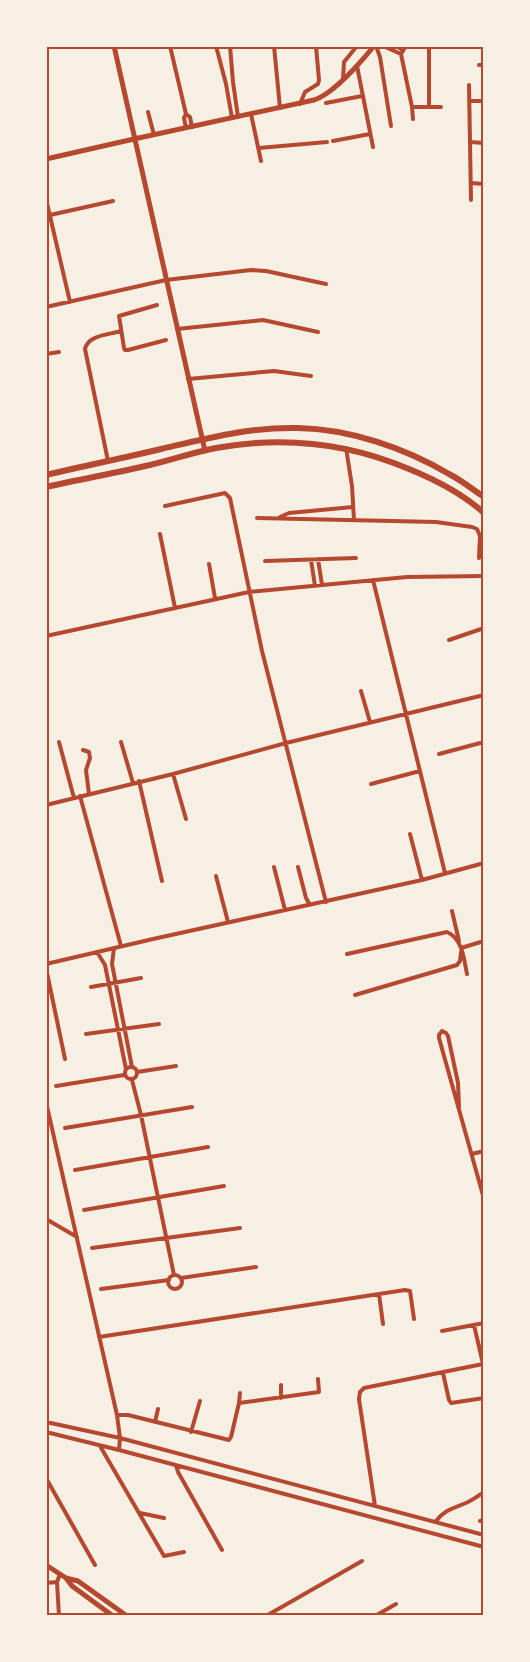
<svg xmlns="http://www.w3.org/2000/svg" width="530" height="1662" viewBox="0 0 530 1662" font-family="Roboto,sans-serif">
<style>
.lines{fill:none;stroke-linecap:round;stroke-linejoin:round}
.minor{stroke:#b5482f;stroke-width:4}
.tertiary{stroke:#b5482f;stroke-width:5}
.primary{stroke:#b5482f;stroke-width:6}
.neatline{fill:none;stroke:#b5482f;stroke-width:2}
</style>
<rect width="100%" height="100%" fill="#f6efe4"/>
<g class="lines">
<path class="minor" d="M170 46 186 114 184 118 186 128
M216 46 226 84 232 118
M230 46 233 82 238 117
M274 46 280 108
M376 46 380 57 391 126
M383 46 401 54
M396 46 403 50
M406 46 401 54 412 107 413 119
M429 46V107
M479 65H484
M357 66 373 147
M343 79 344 62 357 46
M469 85 471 200
M469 101H484
M326 103 362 96
M300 104 305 92 318 84 319 80 316 46
M412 107H441
M148 112 154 135
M186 114 190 117 192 127
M251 114 261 161
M333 141 370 134
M470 142 484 143
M259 148 327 142
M471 183 484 184
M46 199 70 302
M50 215 113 201
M157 305 119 316 124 348 125 350H128L166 340
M46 307 166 280 251 270 266 271 326 284
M177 329 263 320 318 332
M46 354 59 352
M188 379 274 371 311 376
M346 448 352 486 354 520
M108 461 85 349C88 335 108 335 121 331
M165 506 225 493 230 498 262 651 326 902
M280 517 289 513 353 507
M257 518 436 522 472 527 477 529 480 536 479 558
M160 534 175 608
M318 559 322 585
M311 560 315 586
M265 561 356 558
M209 564 215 598
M373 580 445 873
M46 636 249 592 407 577 484 576
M449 640 484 628
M361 691 370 722
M59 742 74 798
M121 742 133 783
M83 750 89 752 90 758 86 770 89 794
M439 754 484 742
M173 774 186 819
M139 781 162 881
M371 784 420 771
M80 796 121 946
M46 805 173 774 286 743 484 695
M410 834 422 880
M274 867 285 910
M298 867 306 898 310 905
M216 876 228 922
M452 911 459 941
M483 918 484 923
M114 948 112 964 132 1067
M461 948 484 941
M97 952 105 965 126 1069
M347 954 447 932C463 939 464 960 467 974
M46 964 153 939 422 880 484 863
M46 968 65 1059
M91 987 141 978
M355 995 457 965 460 961 461 952
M86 1034 159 1024
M125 1073a6 6 0 1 1 12 0a6 6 0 1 1-12 0Z
M137 1072 176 1066
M132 1080 141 1115 174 1275
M56 1086 124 1075
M46 1102 117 1415 120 1438 119 1450 46 1432
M459 1107 458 1083 448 1036 446 1033 442 1031 439 1035V1038L484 1199
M65 1128 192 1107
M472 1154 484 1151
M75 1170 208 1147
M84 1210 224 1186
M46 1219 77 1237
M92 1248 240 1228
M168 1282a7 7 0 1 1 14 0a7 7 0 1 1-14 0Z
M181 1278 256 1267
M101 1289 169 1280
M379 1294 383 1324
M442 1331 484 1323
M99 1337 405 1290 410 1291 414 1319
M443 1373 449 1400 451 1403 484 1398
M281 1385V1398
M239 1403 319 1392 318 1379
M46 1407 47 1422
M117 1415H128L229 1440 231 1437 239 1403 240 1393
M46 1422 120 1438 484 1535
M155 1422 158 1409
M191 1432 200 1401
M100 1446 164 1556 184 1552
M119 1450 484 1547
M176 1465 178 1472 222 1550
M46 1478 95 1565
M375 1506 359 1399 360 1392 364 1388 483 1364 474 1325
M140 1513 164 1518
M436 1521C444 1510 454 1508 466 1503 473 1500 478 1496 484 1492
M480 1521 484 1520
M57 1582 59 1616
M46 1583 57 1582 60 1574
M266 1616 362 1561
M375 1616 396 1604"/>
<path class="tertiary" d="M114 46 205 451
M46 159 134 139 314 100C333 94 361 62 374 46
M46 1565 66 1578 78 1581 127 1616
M66 1578 72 1586 113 1616"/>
<path class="primary" d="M46 475C84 466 123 458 161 449 208 438 249 427 298 428 350 429 405 448 449 474 461 480 472 489 484 497
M46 487C81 479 116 473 150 465 172 460 194 452 216 448 282 436 348 443 409 469 436 480 463 494 484 513"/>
</g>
<rect width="530" height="1662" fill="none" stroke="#f6efe4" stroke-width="95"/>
<rect x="48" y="48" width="434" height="1566" class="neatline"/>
</svg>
